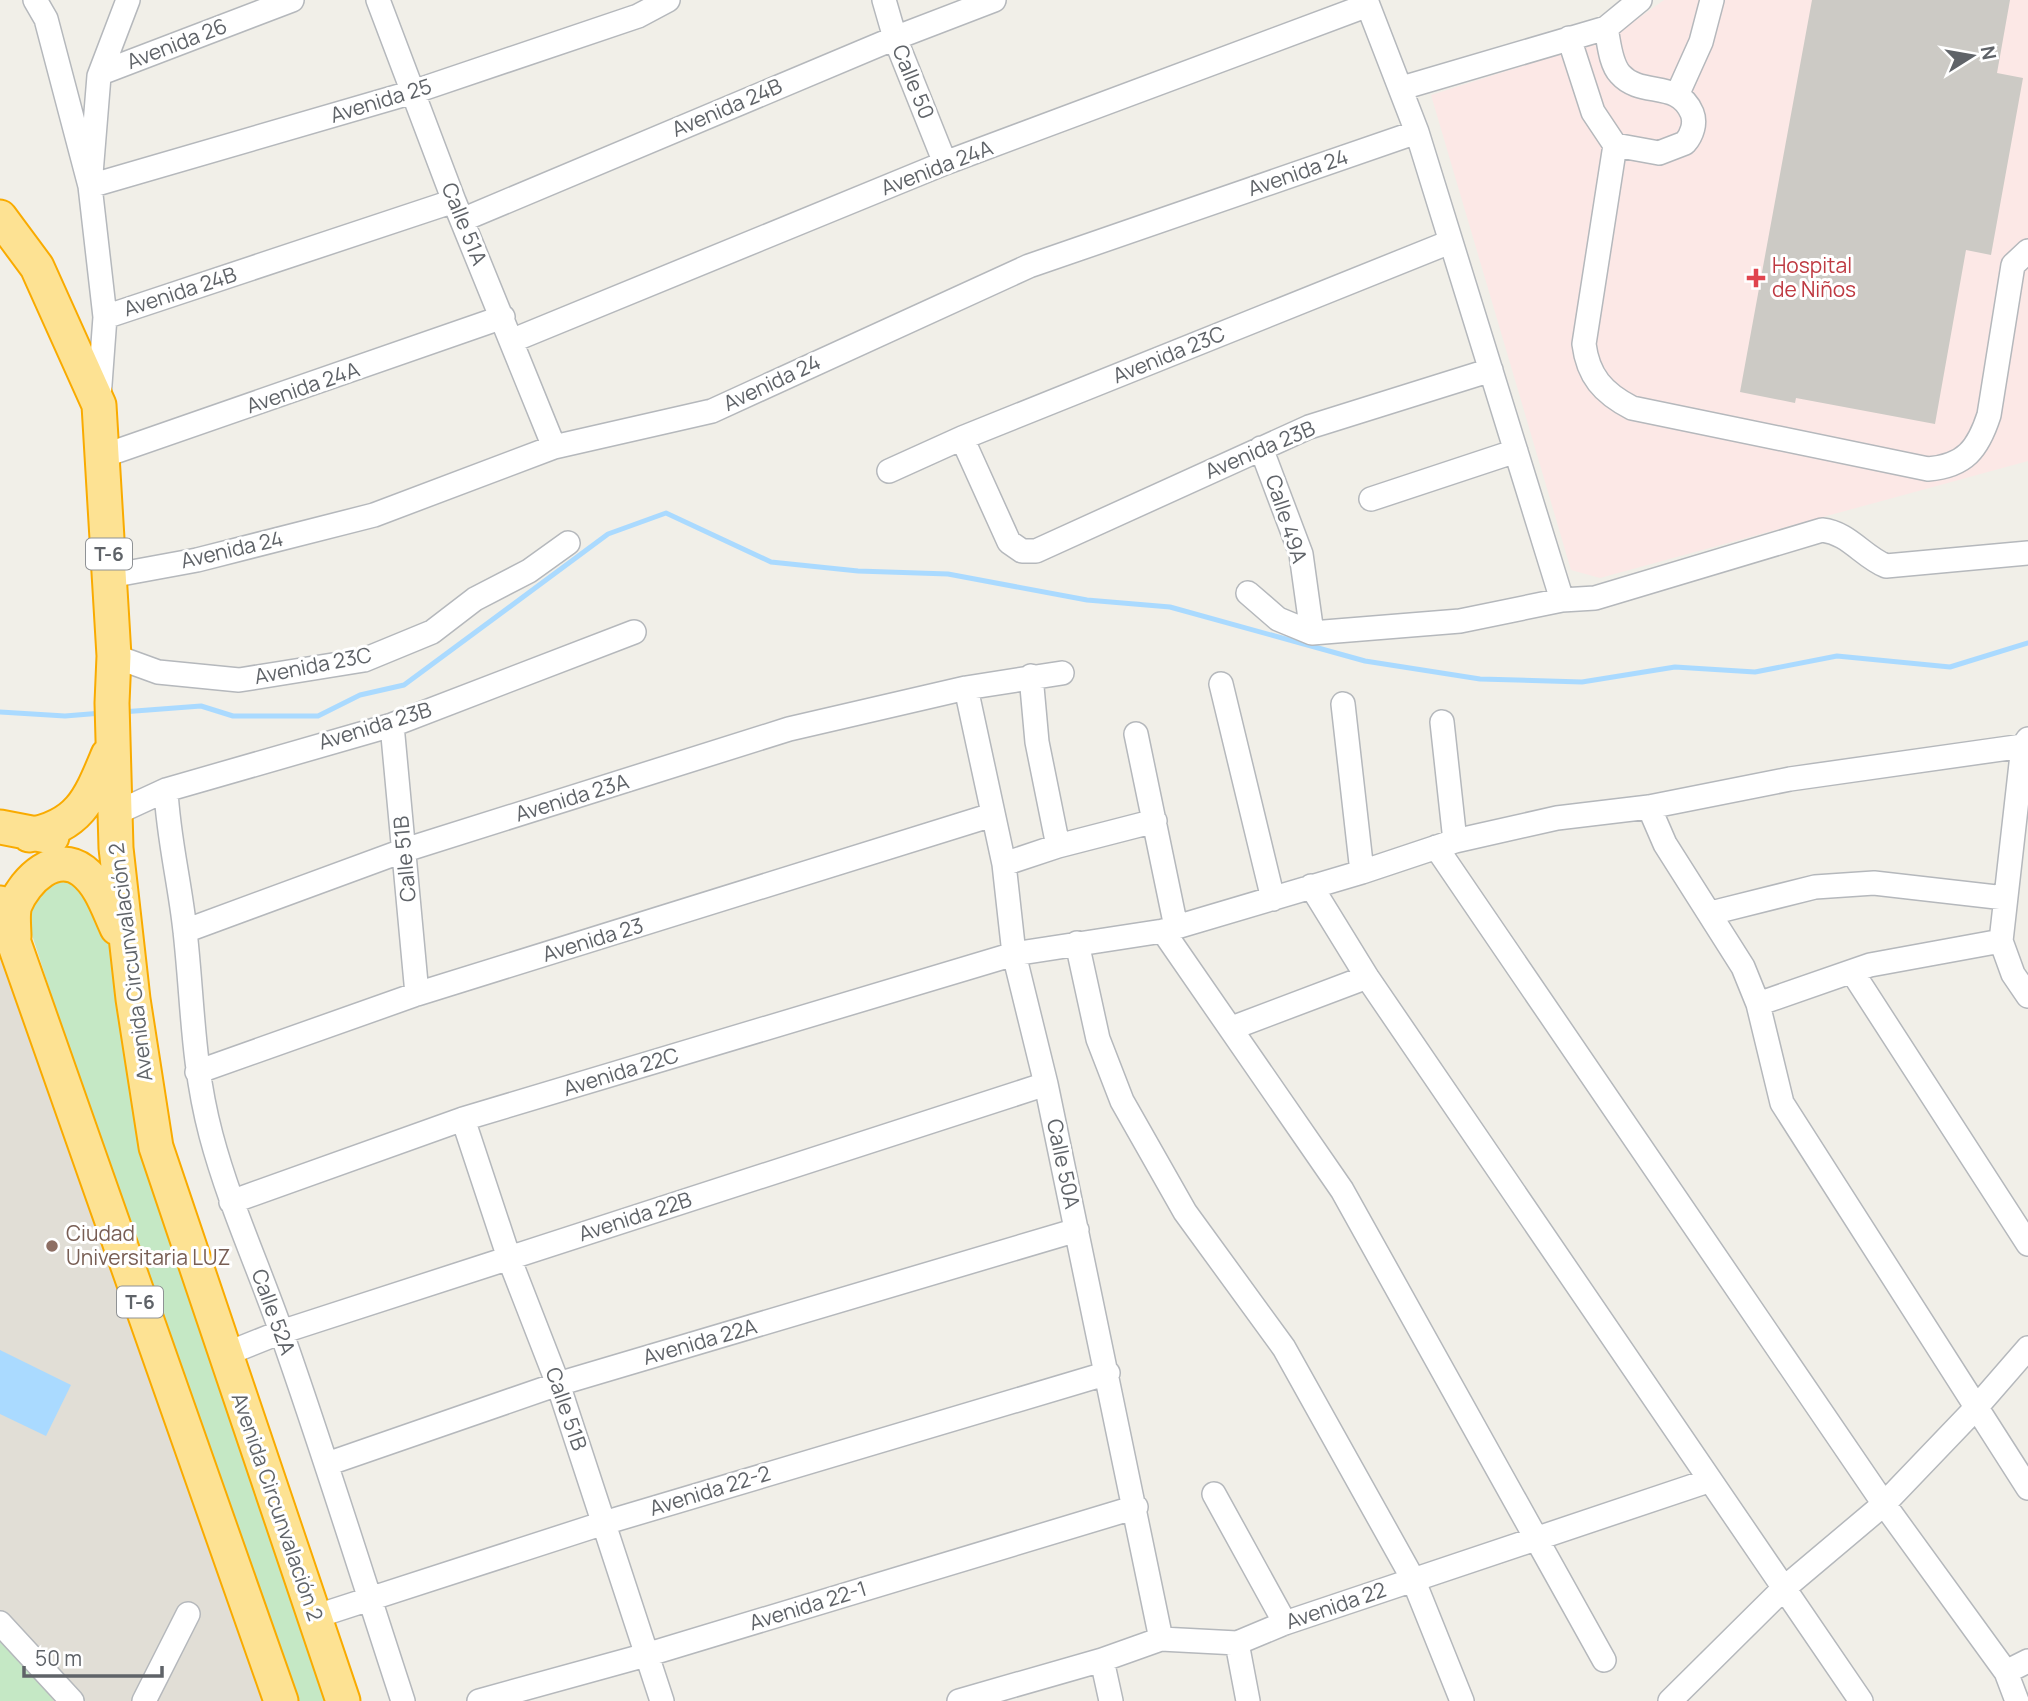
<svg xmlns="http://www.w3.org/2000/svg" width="2028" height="1701" viewBox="0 0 2028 1701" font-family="Manrope,sans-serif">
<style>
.education{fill:#e1ded6}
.medical{fill:#fce8e6}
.green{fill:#c5e8c5}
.water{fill:#aadaff}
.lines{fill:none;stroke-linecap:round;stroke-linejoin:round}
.stream{stroke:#aadaff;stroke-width:5}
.building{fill:#cccac5}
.minor-casing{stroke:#b5b8bc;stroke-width:26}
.highway-casing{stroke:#f9ab00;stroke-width:37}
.minor{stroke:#fff;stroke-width:23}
.highway{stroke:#fde293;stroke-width:33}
.health-dot{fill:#e0444e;stroke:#fff;stroke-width:2.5}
.education-dot{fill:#8d6e63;stroke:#fff;stroke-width:2.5}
.labels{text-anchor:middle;stroke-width:6;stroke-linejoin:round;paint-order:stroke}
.shield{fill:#fff;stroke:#8f9295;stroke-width:2}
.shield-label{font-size:19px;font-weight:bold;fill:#5f6368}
.street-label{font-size:21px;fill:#5f6368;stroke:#fff}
.health-label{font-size:21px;fill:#be3a42;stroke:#fff;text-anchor:start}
.education-label{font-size:21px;fill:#785e54;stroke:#fff;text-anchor:start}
</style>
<rect width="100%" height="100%" fill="#f1efe8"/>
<path class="education" d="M0 955 207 1537 265 1701H0Z"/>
<path class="medical" d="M1664 0H2028V461L1600 578 1571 570 1431 95 1588 45 1622 30Z"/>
<path class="green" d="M54 876 75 877 112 946 335 1701H295L82 1090 24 910Z
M0 1642 32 1672 54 1701H0Z"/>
<path class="water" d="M0 1350 71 1385 46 1436 0 1414Z"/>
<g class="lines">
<path class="stream" d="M0 712 65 716 102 713
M122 712 201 706 233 716H318L360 695 404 685 608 534 666 513 771 562 858 571 948 574 1087 600 1170 607 1365 661 1480 679 1582 682 1675 667 1755 672 1837 656 1950 667 2028 643"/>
</g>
<path class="building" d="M1812 0H2010L1997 73 2023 78 1991 255 1966 250 1935 424 1796 398 1795 403 1740 392Z"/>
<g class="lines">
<defs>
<path id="minor" d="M35 0 46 19 90 186 105 317 99 398
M128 0 99 76 90 186 413 92 638 16 668 0
M378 0 454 201 554 447
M884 0 895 38 945 163
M1366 0 1417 132 1562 600 1595 598 1822 530C1849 533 1862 556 1886 566L2028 553
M1569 38 1593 112 1615 145 1659 153 1685 143C1692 135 1696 123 1692 113 1678 79 1641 98 1620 74 1610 63 1609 42 1606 28
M101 73 292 0
M1402 88 1606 28 1640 0
M1678 93 1701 42 1712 0
M1615 145 1584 344C1588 376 1603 393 1632 408L1928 469C1965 466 1978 449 1989 415L2013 265 2028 251
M462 220 895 38 994 0
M105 317 454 201
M511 341 945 163 1368 5
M962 438 1009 542 1022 551H1036L1309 427 1491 370
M1261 448 1301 554 1312 633
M103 456 503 317
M889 471 962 438 1450 242
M1371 499 1516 451
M110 576 197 560 374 515 554 447 712 411 1029 266 1417 132
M1248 593 1278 619 1312 633 1460 621 1562 600
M114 656 158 672 239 680 364 660 432 632 475 599 529 571 568 543
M1031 676 1037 742 1058 846
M1221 684 1273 899
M966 688 1004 864 1014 954 1046 1084 1161 1639
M1343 704 1362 872
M1442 722 1455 841
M392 725 417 994
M1136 734 1176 927
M2023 746 2001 941 2013 974 2028 996
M166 790C168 837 180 883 185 931 193 1002 192 1063 211 1135 229 1203 259 1268 282 1334 325 1456 363 1579 403 1701
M1649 807 1665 844 1743 967 1758 1004 1782 1103 2028 1488
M114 814 166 790 392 725 634 632
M1436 847 1884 1504 2006 1672 2017 1701
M1004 864 1058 846 1155 821
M1311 886 1367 977 1861 1701
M1711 913 1815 887 1874 883 2005 898
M185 931 405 850 789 729 966 688 1062 673
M1163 931 1342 1190 1604 1660
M1077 943 1098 1039 1122 1101 1185 1212 1284 1348 1413 1579 1462 1701
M1853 973 2028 1244
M1758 1004 1870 965 2001 941
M1232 1028 1367 977
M197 1072 417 994 992 815
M463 1119 509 1258 558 1384 662 1701
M231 1202 463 1119 1014 954 1163 931 1362 872 1455 841 1557 818 1649 807 1790 779 2023 746 2028 739
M226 1354 281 1332 1046 1084
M327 1464 558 1384 1077 1230
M1214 1494 1285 1623
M314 1617 604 1523 1108 1373
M0 1623 72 1701
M1237 1643 1248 1701
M1102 1660 1111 1701
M2006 1672 2028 1661
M144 1701 188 1614
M479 1701 646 1655 1136 1507
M959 1701 1102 1660 1161 1639 1237 1643 1285 1623 1708 1481
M1670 1701 1782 1590 1884 1504 1975 1409 2028 1348"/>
<path id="highway" d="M0 217 37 267 99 405 114 656 112 703 116 848 133 999 156 1147 343 1701
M0 827 52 837
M29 835C80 826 90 798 108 755
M0 903 281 1701
M14 937C14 927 12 914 15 905 25 880 56 850 83 871 101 885 108 909 117 928"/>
</defs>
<use href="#minor" class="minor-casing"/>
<use href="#highway" class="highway-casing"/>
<use href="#minor" class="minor"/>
<use href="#highway" class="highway"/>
</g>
<path class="health-dot" d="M1752.5 267.5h7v7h7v7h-7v7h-7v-7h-7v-7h7z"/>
<circle class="education-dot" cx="52" cy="1246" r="7"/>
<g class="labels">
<g class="shield">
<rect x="86" y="538.5" width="46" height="31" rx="5"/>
<rect x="117" y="1286.5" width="46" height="31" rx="5"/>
</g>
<g class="shield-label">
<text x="109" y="561">T-6</text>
<text x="140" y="1309">T-6</text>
</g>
<g class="street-label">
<text transform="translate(177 44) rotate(-21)" y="7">Avenida 26</text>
<text transform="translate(913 82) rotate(68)" y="7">Calle 50</text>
<text transform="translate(381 101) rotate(-17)" y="7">Avenida 25</text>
<text transform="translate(727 108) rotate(-23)" y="7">Avenida 24B</text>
<text transform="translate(937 168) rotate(-21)" y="7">Avenida 24A</text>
<text transform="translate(1298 173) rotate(-19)" y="7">Avenida 24</text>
<text transform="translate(464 224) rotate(68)" y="7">Calle 51A</text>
<text transform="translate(180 292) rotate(-18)" y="7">Avenida 24B</text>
<text transform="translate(1169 355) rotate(-22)" y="7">Avenida 23C</text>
<text transform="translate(772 383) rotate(-25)" y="7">Avenida 24</text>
<text transform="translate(303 388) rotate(-19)" y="7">Avenida 24A</text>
<text transform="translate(1260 450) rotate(-23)" y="7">Avenida 23B</text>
<text transform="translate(1286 519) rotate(72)" y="7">Calle 49A</text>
<text transform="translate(232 550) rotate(-13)" y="7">Avenida 24</text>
<text transform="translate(313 666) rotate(-11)" y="7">Avenida 23C</text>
<text transform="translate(375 726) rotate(-17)" y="7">Avenida 23B</text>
<text transform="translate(572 798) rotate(-17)" y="7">Avenida 23A</text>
<text transform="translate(405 859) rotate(-95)" y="7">Calle 51B</text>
<text transform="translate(593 940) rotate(-17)" y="7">Avenida 23</text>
<text transform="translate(131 962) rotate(-97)" y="7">Avenida Circunvalación 2</text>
<text transform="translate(621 1072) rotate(-17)" y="7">Avenida 22C</text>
<text transform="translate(1063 1164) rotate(78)" y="7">Calle 50A</text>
<text transform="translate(635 1217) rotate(-18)" y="7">Avenida 22B</text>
<text transform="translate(273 1312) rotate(70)" y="7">Calle 52A</text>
<text transform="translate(700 1342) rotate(-16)" y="7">Avenida 22A</text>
<text transform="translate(566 1409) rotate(71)" y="7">Calle 51B</text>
<text transform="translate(710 1491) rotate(-17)" y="7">Avenida 22-2</text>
<text transform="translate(277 1507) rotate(71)" y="7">Avenida Circunvalación 2</text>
<text transform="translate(808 1606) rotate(-17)" y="7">Avenida 22-1</text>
<text transform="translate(1336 1606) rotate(-19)" y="7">Avenida 22</text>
</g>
<g class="health-label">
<text x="1772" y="273">Hospital<tspan x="1772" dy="24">de Niños</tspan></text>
</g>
<g class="education-label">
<text x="66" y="1241">Ciudad<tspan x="66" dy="24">Universitaria LUZ</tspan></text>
</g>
</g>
<g transform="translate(1972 56) rotate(79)" stroke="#ffffff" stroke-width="5" paint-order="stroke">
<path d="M0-5L12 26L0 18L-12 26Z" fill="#5f6368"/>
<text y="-10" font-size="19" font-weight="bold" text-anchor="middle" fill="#5f6368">N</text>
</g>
<path d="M24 1666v10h138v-10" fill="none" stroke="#5f6368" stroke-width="3.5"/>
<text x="35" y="1666" font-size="21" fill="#5f6368" stroke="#ffffff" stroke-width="5" paint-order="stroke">50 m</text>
</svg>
